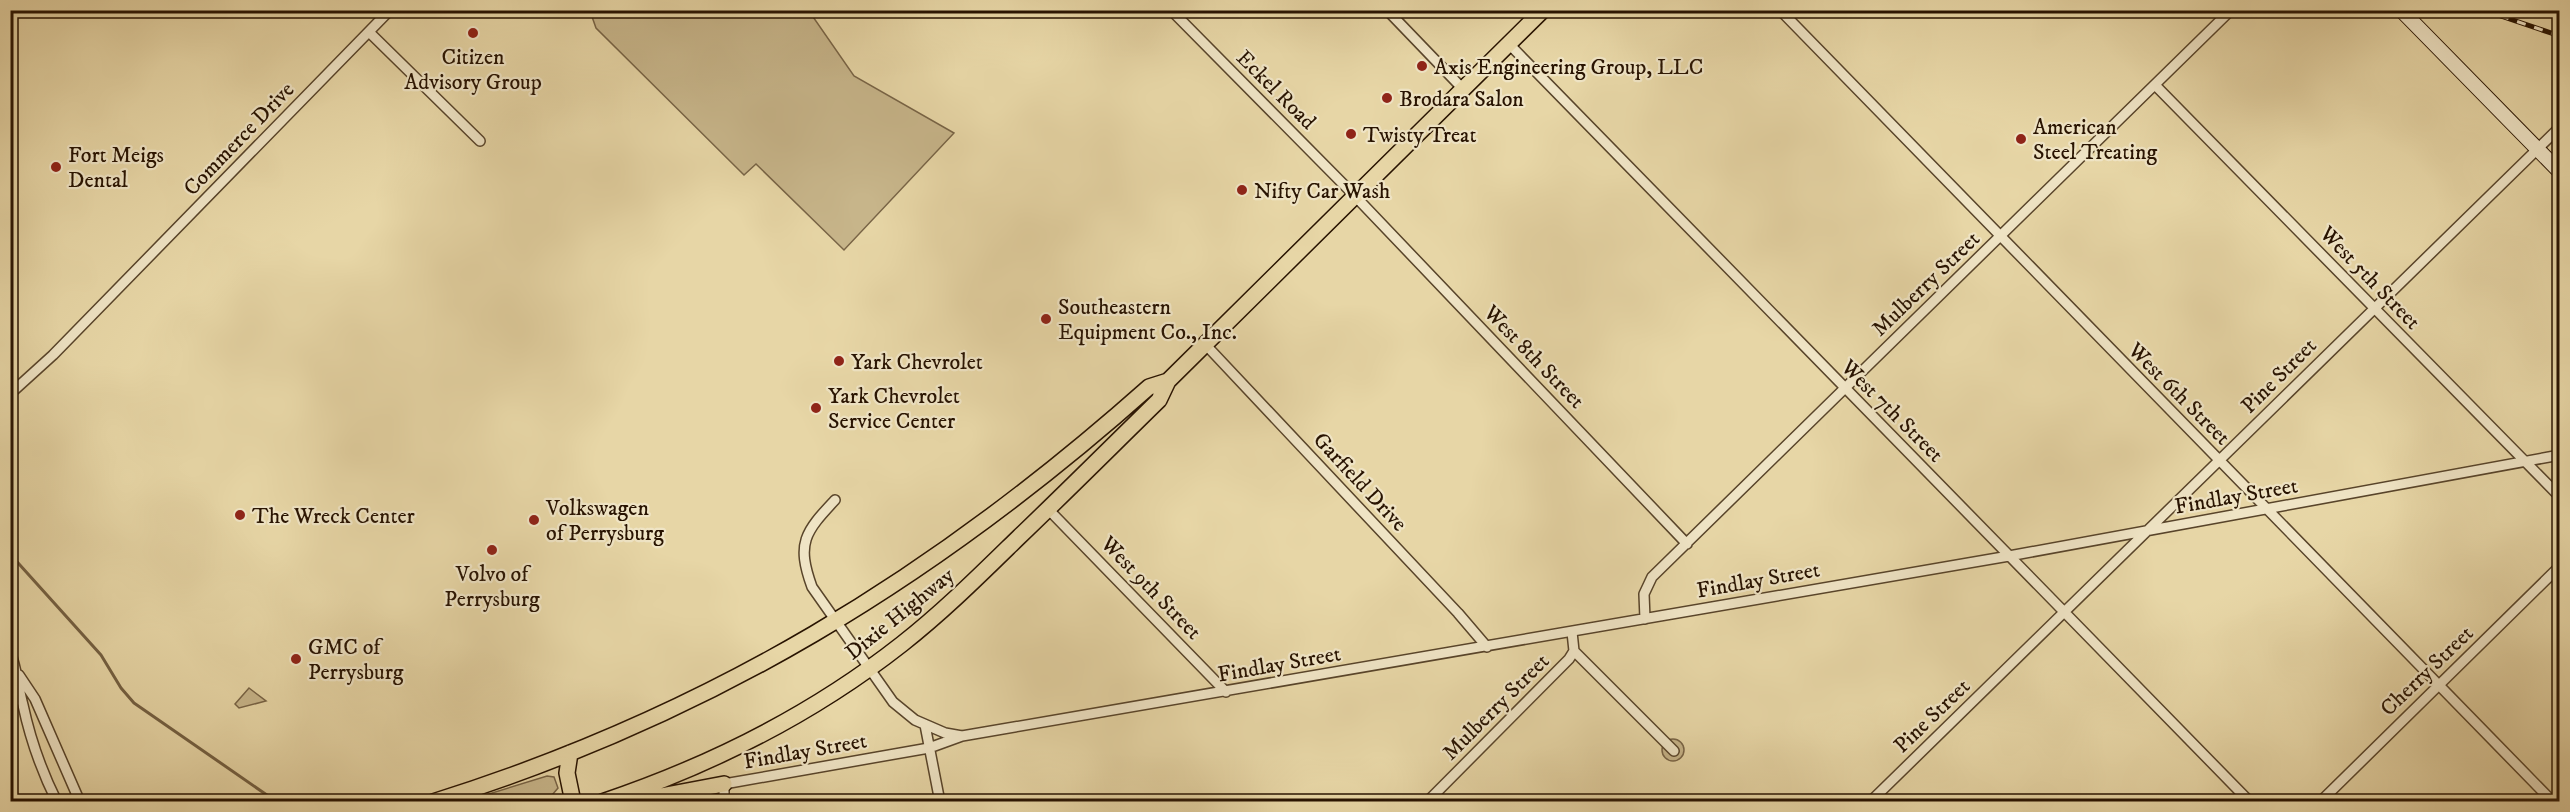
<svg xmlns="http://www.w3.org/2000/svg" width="2570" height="812" viewBox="0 0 2570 812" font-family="'IM FELL DW Pica',serif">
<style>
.green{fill:#c7b58a;stroke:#786446;stroke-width:1.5}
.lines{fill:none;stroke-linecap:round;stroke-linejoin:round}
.stream{stroke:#746042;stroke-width:3}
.street-casing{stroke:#58442a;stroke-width:12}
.secondary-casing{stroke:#281301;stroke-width:16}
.primary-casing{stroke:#281301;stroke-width:18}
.street{stroke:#efe4c5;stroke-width:9}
.secondary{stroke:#efe4c5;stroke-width:14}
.primary{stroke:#e7d6a6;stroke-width:15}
.rail-casing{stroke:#281301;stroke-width:5}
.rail{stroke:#efe4c5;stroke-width:3;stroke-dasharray:9;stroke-linecap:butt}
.poi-dot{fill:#8f2418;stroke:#efe4c5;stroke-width:2}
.labels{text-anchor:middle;stroke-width:4.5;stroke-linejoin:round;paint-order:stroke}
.poi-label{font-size:22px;fill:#281301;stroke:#efe4c5;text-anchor:start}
.street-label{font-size:22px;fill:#281301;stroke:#efe4c5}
</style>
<rect width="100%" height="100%" fill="#e7d6a6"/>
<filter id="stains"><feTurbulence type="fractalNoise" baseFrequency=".00333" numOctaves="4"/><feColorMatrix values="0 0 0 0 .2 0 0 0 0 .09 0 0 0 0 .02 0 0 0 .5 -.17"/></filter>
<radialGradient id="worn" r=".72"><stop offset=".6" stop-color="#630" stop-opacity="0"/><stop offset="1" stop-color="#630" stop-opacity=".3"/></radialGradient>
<path class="green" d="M590 11H809L854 76 954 133 844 250 756 164 744 175 596 28Z
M249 688 266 701 239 708 235 704Z
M1662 750a11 11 0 1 1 22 0a11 11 0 1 1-22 0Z
M547 776 554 777 558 788 547 801H466Z"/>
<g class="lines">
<path class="stream" d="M10 554 101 655 121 688 134 703 277 802"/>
<defs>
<path id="street" d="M1171 10 1355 196 1687 544
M1387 10 1463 89
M1780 10 2553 802
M369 32 480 141
M1509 44 2250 802
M2155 85 2560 497
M1205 344 1458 613 1487 647
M10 394 53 355 390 10
M835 500C805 532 796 543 812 587L893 702 915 720 945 733 962 736
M1048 509 1226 692
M1645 619 1644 594 1652 577 2231 10
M10 651C17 669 18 687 23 705 30 738 42 772 57 802
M1574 651 1674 751
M19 675 35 699 80 802
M925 725 940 802
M724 802V784L929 748 962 736 2009 556 2560 455
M1427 802 1569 659 1574 651 1572 632
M1870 802 2560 127
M2320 802 2560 566"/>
<path id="secondary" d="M2401 10 2560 172"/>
<path id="primary" d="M570 753 567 773 573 802
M433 802C710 715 933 579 1149 387L1168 381
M602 802C709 766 813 714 902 644 944 611 981 574 1019 537 1066 492 1112 446 1159 400L1168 381 1543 10
M629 802 724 784"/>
</defs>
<use href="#street" class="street-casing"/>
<use href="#secondary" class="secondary-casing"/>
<use href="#primary" class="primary-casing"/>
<use href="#street" class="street"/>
<use href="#secondary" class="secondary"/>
<use href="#primary" class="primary"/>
<defs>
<path id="rail" d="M2483 10 2560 36"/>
</defs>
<use href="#rail" class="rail-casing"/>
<use href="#rail" class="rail"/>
</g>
<g class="poi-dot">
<circle cx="473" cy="33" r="6"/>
<circle cx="1422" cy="66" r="6"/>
<circle cx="1387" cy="98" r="6"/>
<circle cx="1351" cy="134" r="6"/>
<circle cx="2021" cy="139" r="6"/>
<circle cx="56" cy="167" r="6"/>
<circle cx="1242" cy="190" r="6"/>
<circle cx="1046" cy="319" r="6"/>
<circle cx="839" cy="361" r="6"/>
<circle cx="816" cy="408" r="6"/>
<circle cx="240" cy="515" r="6"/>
<circle cx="534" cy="520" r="6"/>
<circle cx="492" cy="550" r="6"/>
<circle cx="296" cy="659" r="6"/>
</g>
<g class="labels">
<g class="poi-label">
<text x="473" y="64" text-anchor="middle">Citizen<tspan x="473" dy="25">Advisory Group</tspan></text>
<text x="1434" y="74">Axis Engineering Group, LLC</text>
<text x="1399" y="106">Brodara Salon</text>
<text x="2033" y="134">American<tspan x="2033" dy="25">Steel Treating</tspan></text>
<text x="1363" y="142">Twisty Treat</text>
<text x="68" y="162">Fort Meigs<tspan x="68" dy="25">Dental</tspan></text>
<text x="1254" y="198">Nifty Car Wash</text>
<text x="1058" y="314">Southeastern<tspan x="1058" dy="25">Equipment Co., Inc.</tspan></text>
<text x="851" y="369">Yark Chevrolet</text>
<text x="828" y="403">Yark Chevrolet<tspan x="828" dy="25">Service Center</tspan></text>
<text x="546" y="515">Volkswagen<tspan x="546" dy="25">of Perrysburg</tspan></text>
<text x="252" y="523">The Wreck Center</text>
<text x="492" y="581" text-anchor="middle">Volvo of<tspan x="492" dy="25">Perrysburg</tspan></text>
<text x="308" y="654">GMC of<tspan x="308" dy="25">Perrysburg</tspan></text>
</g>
<g class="street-label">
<text transform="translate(1277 89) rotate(45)" y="8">Eckel Road</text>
<text transform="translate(238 138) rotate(-46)" y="8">Commerce Drive</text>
<text transform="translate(2371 277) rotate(46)" y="8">West 5th Street</text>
<text transform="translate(1925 283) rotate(-44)" y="8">Mulberry Street</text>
<text transform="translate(1535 356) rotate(46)" y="8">West 8th Street</text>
<text transform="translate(2278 375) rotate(-45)" y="8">Pine Street</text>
<text transform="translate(2180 393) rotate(45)" y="8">West 6th Street</text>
<text transform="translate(1893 410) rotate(45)" y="8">West 7th Street</text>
<text transform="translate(1361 481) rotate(47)" y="8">Garfield Drive</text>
<text transform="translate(2236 495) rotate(-10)" y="8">Findlay Street</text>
<text transform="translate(1758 579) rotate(-10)" y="8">Findlay Street</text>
<text transform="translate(1152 587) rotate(46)" y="8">West 9th Street</text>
<text transform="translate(899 613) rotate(-39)" y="8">Dixie Highway</text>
<text transform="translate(1279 663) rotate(-10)" y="8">Findlay Street</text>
<text transform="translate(2426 670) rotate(-44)" y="8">Cherry Street</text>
<text transform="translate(1495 706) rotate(-45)" y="8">Mulberry Street</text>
<text transform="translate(1931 715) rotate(-44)" y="8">Pine Street</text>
<text transform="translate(805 750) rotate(-10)" y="8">Findlay Street</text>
</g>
</g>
<rect width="2570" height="812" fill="none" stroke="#e7d6a6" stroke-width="36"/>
<rect x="12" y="12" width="2546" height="788" fill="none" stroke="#281301" stroke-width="3"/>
<rect x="18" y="18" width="2534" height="776" fill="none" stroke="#281301" stroke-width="1.5"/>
<rect width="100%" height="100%" filter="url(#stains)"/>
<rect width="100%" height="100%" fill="url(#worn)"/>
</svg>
